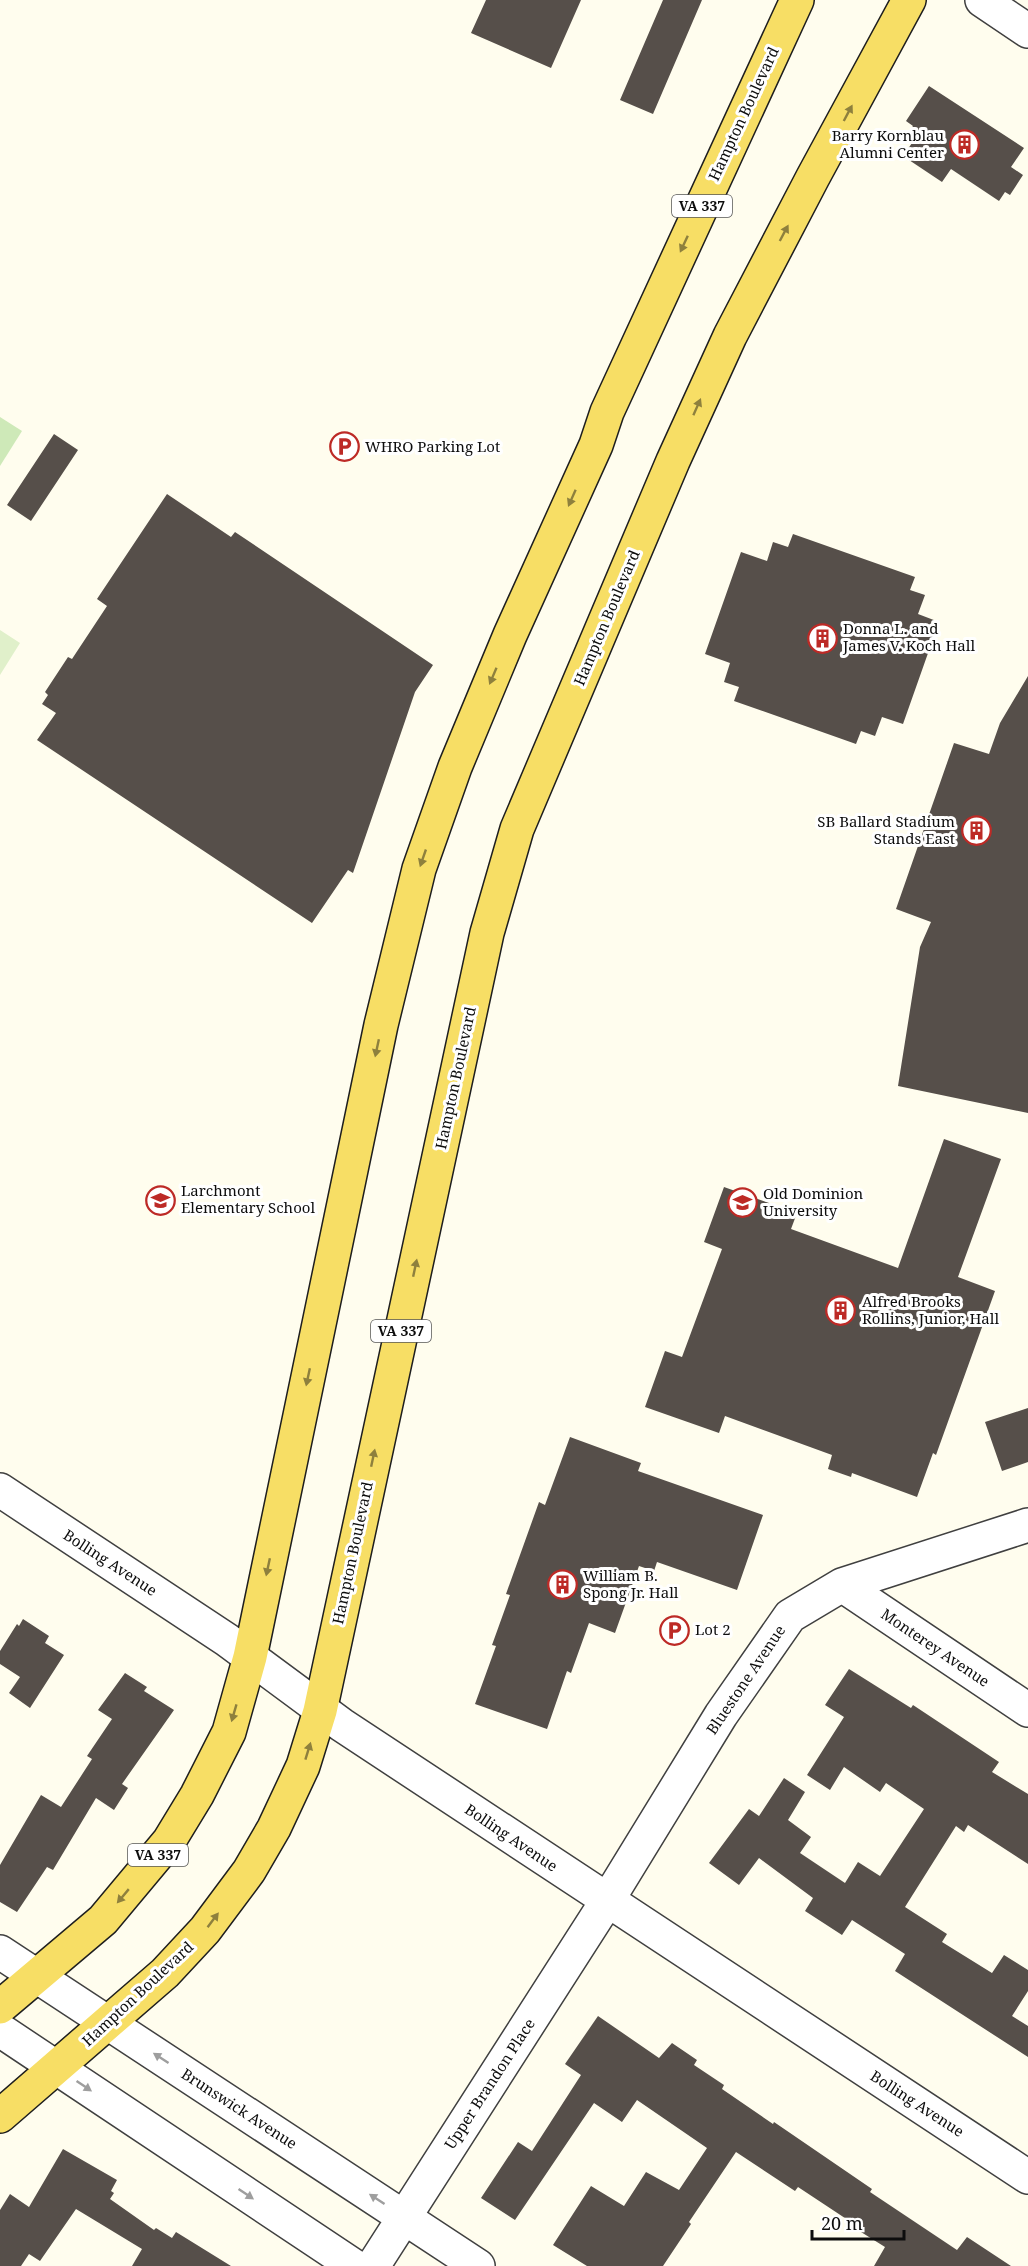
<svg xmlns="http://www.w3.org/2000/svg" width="1028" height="2266" viewBox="0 0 1028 2266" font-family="'Noto Serif',serif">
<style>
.green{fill:#cee9b8}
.pitch{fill:#e0f0ca}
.building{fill:#564f4a}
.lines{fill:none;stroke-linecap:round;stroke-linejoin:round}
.minor-casing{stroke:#404040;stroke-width:36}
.major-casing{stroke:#1e1e1e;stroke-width:36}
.minor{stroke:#fff;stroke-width:33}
.major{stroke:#f7de65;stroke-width:33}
.oneway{fill:#8e803d}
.oneway2{fill:#9e9e9e}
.labels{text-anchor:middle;stroke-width:6;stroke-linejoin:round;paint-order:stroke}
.shield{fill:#fff;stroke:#565656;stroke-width:1.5}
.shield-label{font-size:14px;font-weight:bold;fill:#0d0d0d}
.street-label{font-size:15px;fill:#0d0d0d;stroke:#fff}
.poi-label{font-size:15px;fill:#0d0d0d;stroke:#fff;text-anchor:start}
</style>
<rect width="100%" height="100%" fill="#fffdee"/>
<path class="green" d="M0 417 22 431 0 466Z"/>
<path class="pitch" d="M0 630 20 643 0 675Z"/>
<path class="building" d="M486 0H581L551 68 471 33Z
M663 0H702L653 114 620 100Z
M929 86 1024 148 1011 167 1023 175 1010 195 1005 192 999 201 951 169 942 182 903 156 912 143 905 138 913 126 906 121Z
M54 434 78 450 31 521 7 505Z
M167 494 231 537 235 532 433 665 415 692 353 873 348 870 312 923 37 740 56 713 42 704 48 695 45 692 68 657 72 659 107 606 97 599Z
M793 534 915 577 910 590 925 595 918 614 939 622 903 724 882 717 875 736 861 731 856 744 734 701 739 687 724 682 730 663 705 654 741 552 767 561 773 542 788 547Z
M1028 676V1113L898 1086 920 947 931 922 896 909 954 743 989 754 1000 723Z
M944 1139 1001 1159 958 1277 995 1291 936 1455 933 1453 917 1497 852 1473 851 1477 828 1469 832 1455 725 1416 719 1433 645 1407 665 1351 682 1357 722 1249 704 1242 724 1187 797 1213 791 1229 898 1268Z
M1028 1408V1462L1002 1471 985 1422Z
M570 1437 641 1463 638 1471 763 1515 737 1590 657 1562 654 1571 639 1566 615 1633 589 1623 571 1673 567 1671 547 1729 475 1704 496 1646 492 1645 510 1595 506 1594 539 1502 545 1505Z
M23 1619 49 1636 45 1643 64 1655 30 1708 9 1693 20 1677 0 1664V1651L17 1624 19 1626Z
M849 1669 911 1708 913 1705 999 1762 992 1772 1028 1794V1864L968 1825 964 1832 956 1826 905 1907 947 1934 942 1942 992 1973 1004 1955 1028 1970V1991L1012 2016 1028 2026V2057L895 1971 905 1954 852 1920 842 1935 805 1911 813 1898 759 1858 739 1885 709 1863 749 1809 759 1816 784 1778 805 1792 788 1820 811 1837 800 1853 845 1883 858 1862 880 1876 924 1809 886 1783 880 1792 844 1767 830 1790 807 1775 844 1717 825 1705Z
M125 1673 147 1687 144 1691 174 1710 122 1784 128 1788 114 1810 96 1798 53 1870 47 1867 17 1912 0 1902V1865L41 1795 61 1807 92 1759 87 1756 112 1719 98 1710Z
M598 2016 659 2058 672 2043 697 2060 694 2065 724 2085 722 2089 773 2124 774 2122 872 2189 870 2192 957 2250 967 2237 1011 2266H874L885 2247 861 2232 863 2230 798 2187 795 2191 736 2152 689 2222 691 2224 663 2266H587L553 2245 591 2186 624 2206 646 2172 679 2190 707 2148 637 2100 622 2122 594 2103 515 2220 481 2198 518 2142 532 2151 581 2075 565 2064Z
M63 2149 117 2180 111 2191 114 2193 110 2199 154 2230 156 2228 172 2238 176 2232 231 2266H132L142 2249 76 2209 40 2261 29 2254 21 2266H0V2210L10 2194 29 2207Z"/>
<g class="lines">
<defs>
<path id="minor" d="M982 0 1028 31
M0 1490 227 1640 342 1725 1028 2177
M842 1585 1028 1710
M0 1952 478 2266
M0 2030 354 2266
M373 2266 607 1901 721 1715 790 1616 842 1585 1028 1525"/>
<path id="major" d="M0 2007 103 1920 169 1841 197 1795 229 1732 250 1657 381 1025 419 869 455 767 510 635 596 445 607 412 797 0
M0 2116 165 1973 205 1930 249 1871 274 1828 303 1766 320 1711 487 933 517 829 673 461 730 336 813 177 909 0"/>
</defs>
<use href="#minor" class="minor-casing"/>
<use href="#major" class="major-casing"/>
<use href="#minor" class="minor"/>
<use href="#major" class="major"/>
</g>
<defs><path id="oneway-solid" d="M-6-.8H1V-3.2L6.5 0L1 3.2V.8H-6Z" transform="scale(1.5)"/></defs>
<g class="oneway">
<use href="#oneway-solid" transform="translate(848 113) rotate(-62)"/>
<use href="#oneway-solid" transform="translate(784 233) rotate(-62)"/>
<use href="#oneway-solid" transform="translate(684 244) rotate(115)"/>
<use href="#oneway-solid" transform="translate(697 407) rotate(-66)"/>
<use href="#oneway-solid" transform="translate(572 498) rotate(114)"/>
<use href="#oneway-solid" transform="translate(493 676) rotate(113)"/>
<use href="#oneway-solid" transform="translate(423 858) rotate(109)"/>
<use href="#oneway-solid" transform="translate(377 1048) rotate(102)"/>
<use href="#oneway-solid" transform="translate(415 1268) rotate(-78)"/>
<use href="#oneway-solid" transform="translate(308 1377) rotate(102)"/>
<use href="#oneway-solid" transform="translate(373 1458) rotate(-78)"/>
<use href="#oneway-solid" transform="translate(268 1567) rotate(102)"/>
<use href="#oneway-solid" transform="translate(234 1713) rotate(106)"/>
<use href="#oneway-solid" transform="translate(308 1751) rotate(-73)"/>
<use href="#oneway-solid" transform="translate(123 1896) rotate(130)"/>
<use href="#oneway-solid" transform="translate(213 1920) rotate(-53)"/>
</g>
<g class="oneway2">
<use href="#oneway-solid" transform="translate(161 2058) rotate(-147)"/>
<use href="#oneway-solid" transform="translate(84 2086) rotate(34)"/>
<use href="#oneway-solid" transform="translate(246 2194) rotate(34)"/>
<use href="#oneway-solid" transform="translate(377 2199) rotate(-147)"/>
</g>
<defs>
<symbol id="building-ring" viewBox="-11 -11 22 22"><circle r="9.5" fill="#fff" stroke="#bd2a26" stroke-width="1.5"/><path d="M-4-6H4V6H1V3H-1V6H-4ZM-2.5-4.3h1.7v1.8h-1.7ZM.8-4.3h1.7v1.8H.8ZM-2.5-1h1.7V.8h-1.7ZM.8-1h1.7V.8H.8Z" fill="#bd2a26"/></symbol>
<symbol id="parking-ring" viewBox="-11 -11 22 22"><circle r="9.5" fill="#fff" stroke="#bd2a26" stroke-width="1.5"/><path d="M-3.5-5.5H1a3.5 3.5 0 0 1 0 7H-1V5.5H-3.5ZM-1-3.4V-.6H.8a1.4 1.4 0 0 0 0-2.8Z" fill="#bd2a26"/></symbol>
<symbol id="school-ring" viewBox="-11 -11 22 22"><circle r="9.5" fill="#fff" stroke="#bd2a26" stroke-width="1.5"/><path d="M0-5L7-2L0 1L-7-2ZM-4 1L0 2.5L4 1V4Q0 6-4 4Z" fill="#bd2a26"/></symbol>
<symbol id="university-ring" viewBox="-11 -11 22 22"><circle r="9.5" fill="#fff" stroke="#bd2a26" stroke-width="1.5"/><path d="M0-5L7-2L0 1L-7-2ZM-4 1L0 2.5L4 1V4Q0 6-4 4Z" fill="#bd2a26"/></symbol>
</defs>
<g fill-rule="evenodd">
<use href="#building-ring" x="948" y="128" width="33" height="33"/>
<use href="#parking-ring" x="328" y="430" width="33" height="33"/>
<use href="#building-ring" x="806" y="622" width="33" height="33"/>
<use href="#building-ring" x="960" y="814" width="33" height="33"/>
<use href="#school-ring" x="144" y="1184" width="33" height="33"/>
<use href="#university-ring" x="726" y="1186" width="33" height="33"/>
<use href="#building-ring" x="824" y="1294" width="33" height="33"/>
<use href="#building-ring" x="546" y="1568" width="33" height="33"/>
<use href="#parking-ring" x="658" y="1614" width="33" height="33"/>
</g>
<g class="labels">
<g class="shield">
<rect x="672" y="195" width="60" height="22" rx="4.5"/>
<rect x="371" y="1320" width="60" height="22" rx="4.5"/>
<rect x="128" y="1844" width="60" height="22" rx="4.5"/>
</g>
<g class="shield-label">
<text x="702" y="211">VA 337</text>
<text x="401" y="1336">VA 337</text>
<text x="158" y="1860">VA 337</text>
</g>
<g class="street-label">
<text transform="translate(744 114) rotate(-65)" y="5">Hampton Boulevard</text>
<text transform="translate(607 618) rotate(-67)" y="5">Hampton Boulevard</text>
<text transform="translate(456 1078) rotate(-78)" y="5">Hampton Boulevard</text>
<text transform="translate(353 1553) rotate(-78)" y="5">Hampton Boulevard</text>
<text transform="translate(110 1563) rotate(33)" y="5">Bolling Avenue</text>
<text transform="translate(935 1648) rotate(34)" y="5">Monterey Avenue</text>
<text transform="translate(746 1680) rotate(-56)" y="5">Bluestone Avenue</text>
<text transform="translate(511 1838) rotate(34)" y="5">Bolling Avenue</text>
<text transform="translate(138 1994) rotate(-43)" y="5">Hampton Boulevard</text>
<text transform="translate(490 2084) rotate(-57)" y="5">Upper Brandon Place</text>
<text transform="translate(917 2104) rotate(33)" y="5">Bolling Avenue</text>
<text transform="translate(239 2109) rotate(33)" y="5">Brunswick Avenue</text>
</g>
<g class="poi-label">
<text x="944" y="141" text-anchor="end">Barry Kornblau<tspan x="944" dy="17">Alumni Center</tspan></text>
<text x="365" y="452">WHRO Parking Lot</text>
<text x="843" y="634">Donna L. and<tspan x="843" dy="17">James V. Koch Hall</tspan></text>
<text x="955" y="827" text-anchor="end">SB Ballard Stadium<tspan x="955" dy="17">Stands East</tspan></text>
<text x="181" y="1196">Larchmont<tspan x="181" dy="17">Elementary School</tspan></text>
<text x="763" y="1199">Old Dominion<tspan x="763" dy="17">University</tspan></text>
<text x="862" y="1307">Alfred Brooks<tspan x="862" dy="17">Rollins, Junior, Hall</tspan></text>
<text x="583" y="1581">William B.<tspan x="583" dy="17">Spong Jr. Hall</tspan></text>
<text x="695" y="1635">Lot 2</text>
</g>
</g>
<path d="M812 2230v9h92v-9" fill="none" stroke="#0d0d0d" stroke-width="3"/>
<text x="821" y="2230" font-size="18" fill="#0d0d0d" stroke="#ffffff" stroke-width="4.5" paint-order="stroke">20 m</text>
</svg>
